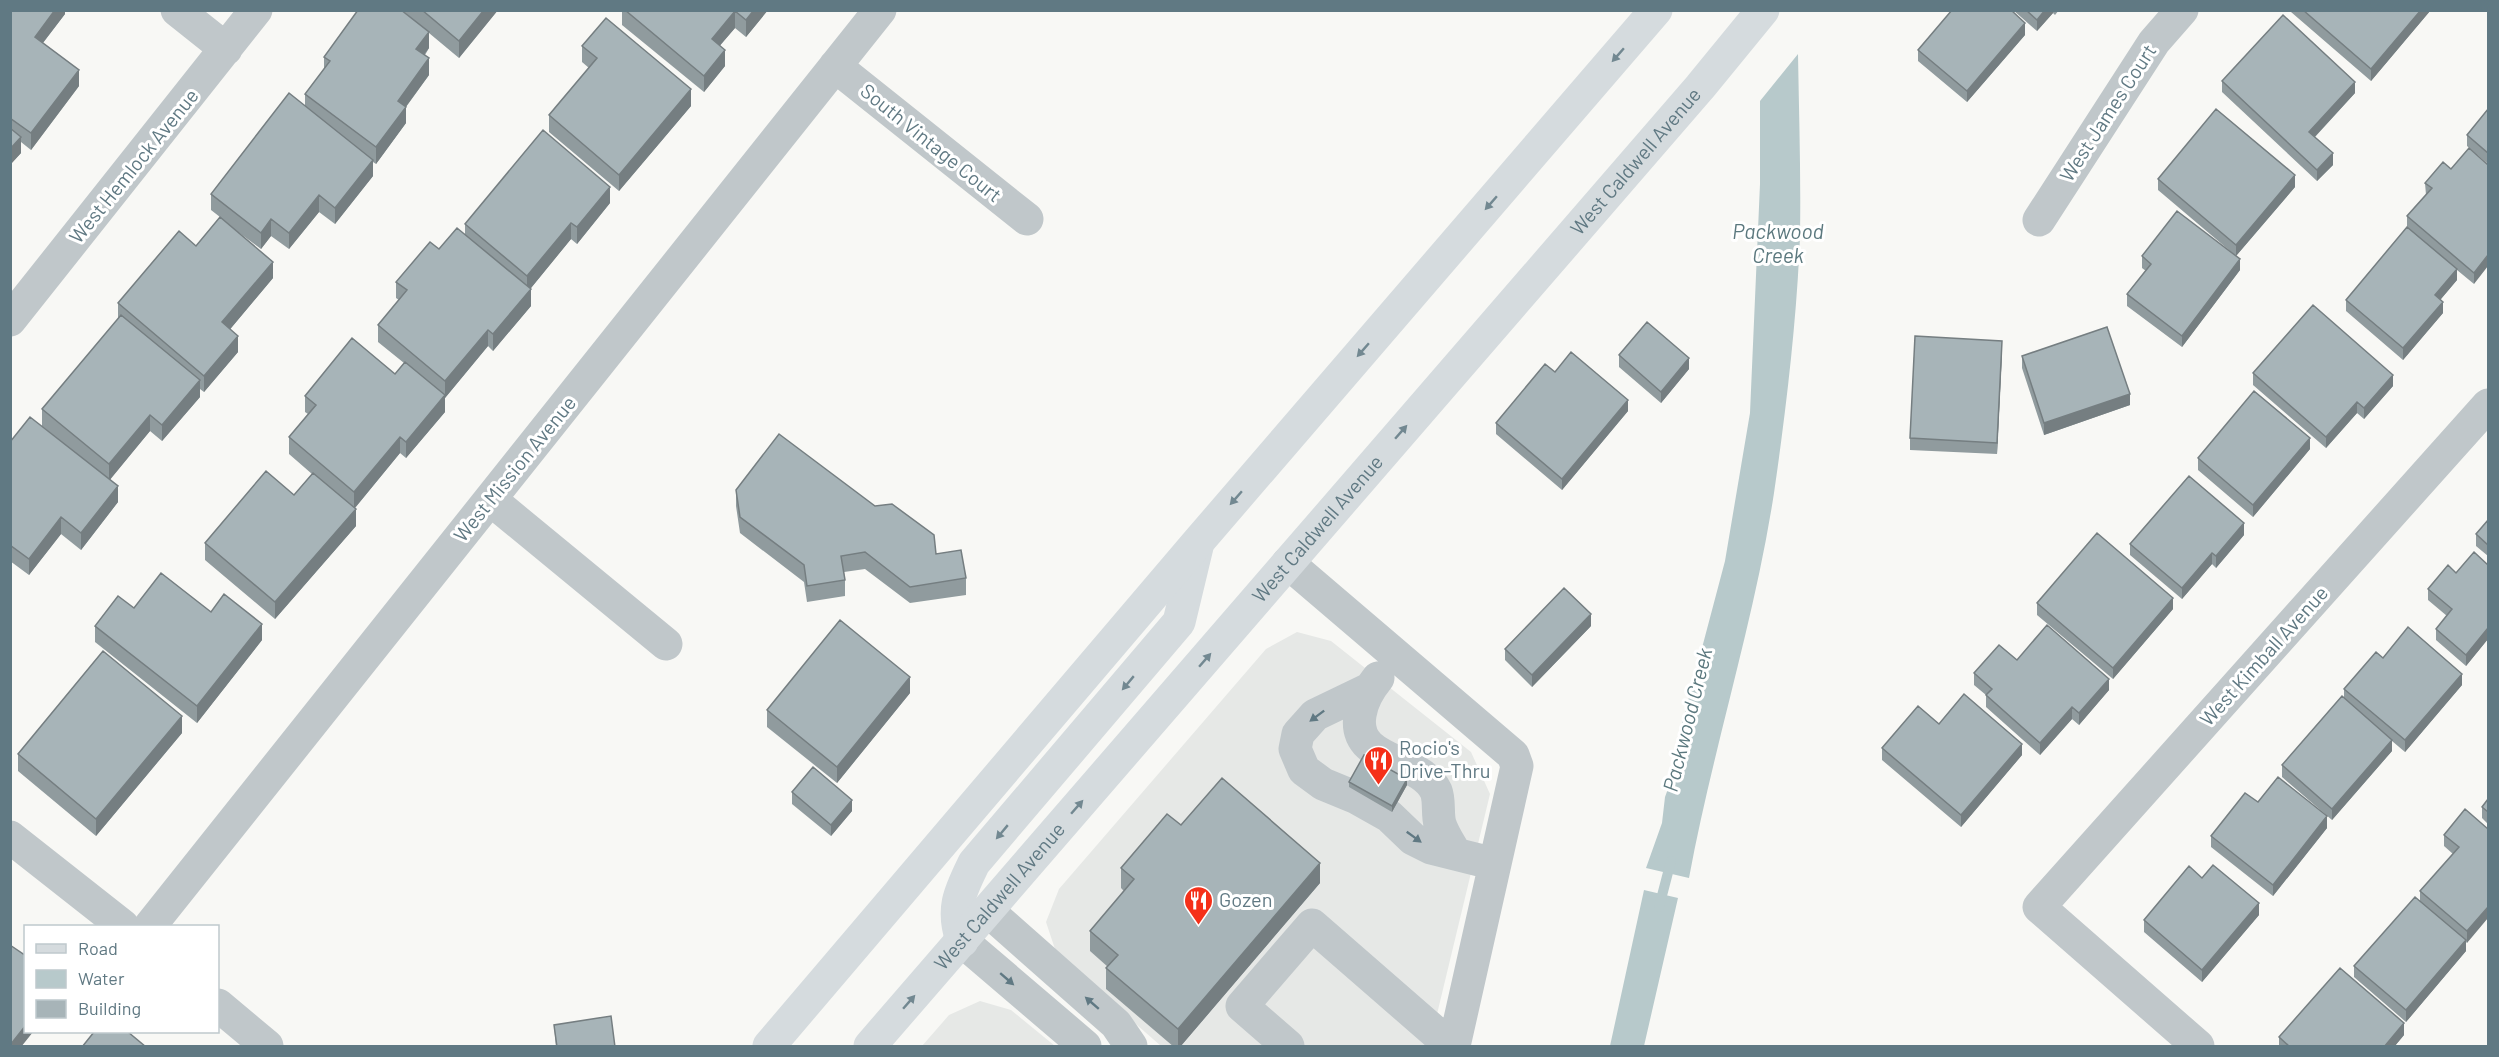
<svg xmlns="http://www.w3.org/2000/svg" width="2499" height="1057" viewBox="0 0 2499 1057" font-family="Barlow,sans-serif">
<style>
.built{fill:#e6e8e6}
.water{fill:#b7c9cb}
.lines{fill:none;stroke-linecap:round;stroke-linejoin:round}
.stream{stroke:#b7c9cb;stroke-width:10}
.minor{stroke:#c0c7ca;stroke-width:33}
.major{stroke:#d5dbde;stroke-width:33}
.wall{fill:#909b9e}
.shaded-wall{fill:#757e81}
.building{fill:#a7b4b8;stroke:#757e81;stroke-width:1.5}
.oneway{fill:#728891}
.oneway2{fill:#607983}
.labels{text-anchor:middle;stroke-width:6;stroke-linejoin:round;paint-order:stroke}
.street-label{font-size:20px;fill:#607983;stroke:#fff}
.poi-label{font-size:20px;fill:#607983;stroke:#fff;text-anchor:start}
.water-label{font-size:21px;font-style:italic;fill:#5b787e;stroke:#fff}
</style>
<rect width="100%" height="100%" fill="#f8f8f5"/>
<path class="built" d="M1297 632 1331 641 1471 752 1490 794 1438 1010 1427 1046H1161L1057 955 1046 922 1059 889 1266 649Z
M980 1001 1011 1010 1055 1046H922L949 1015Z"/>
<path class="water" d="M1798 54C1799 115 1801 175 1800 236 1797 318 1786 411 1774 493 1754 623 1713 748 1689 878L1646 868 1662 823 1665 797 1676 767 1680 731 1725 561 1750 413 1760 184V101Z
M1644 890 1678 898 1644 1046H1610Z"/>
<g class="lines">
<path class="stream" d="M1659 907 1671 861"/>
<path class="minor" d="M177 10 226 49
M835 66 1027 219
M2039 220 2154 42 2182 10
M10 320 256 10
M491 500 666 644
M1288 563 1513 755 1517 766 1454 1046
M1378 678C1369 689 1362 700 1360 715 1352 763 1420 757 1436 791 1440 801 1437 814 1440 824 1443 834 1450 844 1455 853
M1369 689 1315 715 1298 734 1295 749 1304 770 1323 784 1357 798 1389 816 1413 839 1431 848 1495 864
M10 837 123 926
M988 911 1116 1024 1131 1046
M150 926 880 10
M962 941 1085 1046
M218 1005 267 1046
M1288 1046 1242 1006 1312 925 1451 1046
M2198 1046 2039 907 2488 405"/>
<g class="major">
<path d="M962 941C951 908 960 892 974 863L1179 622 1197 547"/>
<path d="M769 1046 1198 542 1656 10"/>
<path id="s1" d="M870 1046 1700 87 1763 10"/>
</g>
</g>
<path class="wall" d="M10 10H65V14L43 43 79 86 31 150 21 142V153L10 165Z
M402 10H498L459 58 429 33V48L425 55 429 75 406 107V123L376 164 373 162V176L335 224 319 212 289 249 271 236 261 249 234 229 273 278 230 329 238 352 204 392 200 389V397L162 441 150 431 110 479 118 502 81 550 61 534 29 575 10 561V442L64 444 42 426V409L118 319V303L196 246 220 217 211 210V194L305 106V94L324 69V57L412 19Z
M622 10H768L746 37 735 28 720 45 725 66 704 92 622 25Z
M2013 10H2059L2055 15 2053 13 2037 31Z
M2291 10H2430V11L2371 81 2291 12Z
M2025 35 1967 102 1918 61V50Z
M582 46 691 106 619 191 549 132V115L589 68 582 62Z
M2222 81 2355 93 2315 137 2333 165 2317 181 2222 92Z
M2488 109V164L2467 146V135Z
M2488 165 2474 284 2457 270V280L2441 299 2443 313 2403 360 2346 311V300L2407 227V216L2426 195 2425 183 2451 169Z
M2158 179 2295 187 2236 256 2158 190Z
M610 203 577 244 571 239 530 289 531 306 493 351 488 346 445 398V412L406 458 400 453 355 508 356 526 275 619 205 560V543L294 495 312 474 289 454V437L308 414 305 412V396L395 374 404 363 378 342V325L399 300 396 298V282L439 249 465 234V224Z
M2142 256 2240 270 2182 347 2127 306V294L2146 271 2142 268Z
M2002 352 1997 454 1910 450V438Z
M1619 355 1689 369 1661 403 1619 367Z
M2022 356 2130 405 2044 435 2022 368Z
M2253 373 2393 386 2364 419 2357 413 2326 448 2253 385Z
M1628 411 1562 490 1496 434V423Z
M2310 449 2253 517 2198 470V458Z
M736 490 936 554 966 578V595L910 603 865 569 844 572 845 580V596L807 602 804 582 740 533 736 506Z
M2488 520V556L2476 546V534Z
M2244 535 2216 568 2212 564 2182 599 2130 555V544Z
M2488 565V639L2466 666 2436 640V629L2447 616 2428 600V589L2456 573Z
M2037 603 2173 609 2113 679 2037 615Z
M134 608 211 612 262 640 197 723 95 642V626Z
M1591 626 1532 687 1505 660V649Z
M2017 660 2109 690 2079 725 2072 719 2040 755 1986 707V695L1974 685V673Z
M2462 685 2405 752 2392 741V751L2332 820 2282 777V765L2344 699V689Z
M910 693 837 783 767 727V710Z
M1939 724 2022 755 1961 827 1882 760V748Z
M182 733 96 836 18 771V754Z
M1349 782 1407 785 1392 812 1349 787Z
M792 792 852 811 831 836 792 804Z
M2488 799V824L2482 818V807Z
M2258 802 2327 828 2273 896 2211 847V836Z
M1181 825 1320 883 1180 1047H1174L1106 989V968L1108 967 1090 951V931L1124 891 1121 888V868Z
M2488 829 2467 943 2466 942V951L2406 1022 2354 977V966L2420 901V891L2453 854 2444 846V835Z
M2202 878 2259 915 2202 982 2144 932V920Z
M554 1025 615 1047H556Z
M2404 1035 2394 1047H2279V1037Z"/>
<path class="shaded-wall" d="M55 10H65V14L35 53V37Z
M484 10H498L459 58V41Z
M754 10H768L746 37V20Z
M2045 10H2053V13L2037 31V20Z
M2421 10H2430V11L2371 81V69Z
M735 11V28L712 55V39Z
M2025 23V35L1967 102V91Z
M429 32V48L416 65V49Z
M725 50V66L704 92V76Z
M429 58V75L402 112 406 107V123L376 164V147L398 101Z
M79 70V86L31 150V133Z
M2355 82V93L2309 143V132Z
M691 89V106L619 191V175Z
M21 137V153L10 165V149Z
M2333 153V165L2317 181V170Z
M373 160V176L335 224V208Z
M2295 175V187L2236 256V245Z
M610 187V203L577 244V227Z
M319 195V212L289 249V233Z
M271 219V236L261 249V233Z
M571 223V239L527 293V276Z
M2488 255V266L2474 284V273Z
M2240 259V270L2182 347V336Z
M273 262V278L222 339V322Z
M2457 269V280L2435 306V295Z
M531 289V306L493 351V334Z
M2443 302V313L2403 360V348Z
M488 330V346L445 398V381Z
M238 336V352L204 392V376Z
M2002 341V352L1997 454V443Z
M1689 358V369L1661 403V392Z
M2393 375V386L2364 419V408Z
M200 380V397L162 441V425Z
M2130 394V405L2044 435V423Z
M445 395V412L406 458V442Z
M1628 400V411L1562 490V479Z
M2357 402V413L2326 448V437Z
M150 415V431L109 481V464Z
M400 437V453L354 509V492Z
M2310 438V449L2253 517V505Z
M118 486V502L81 550V533Z
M356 509V526L275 619V602Z
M61 517V534L29 575V559Z
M2244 523V535L2216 568V556Z
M2212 553V564L2182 599V588Z
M2173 598V609L2113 679V668Z
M1591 614V626L1532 687V675Z
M262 624V640L197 723V706Z
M2488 628V639L2466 666V655Z
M2462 674V685L2405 752V740Z
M910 677V693L837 783V767Z
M2109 679V690L2079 725V713Z
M2072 707V719L2040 755V743Z
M182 716V733L96 836V819Z
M2392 740V751L2332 820V809Z
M2022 744V755L1961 827V815Z
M1407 779V785L1392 812V806Z
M852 800V811L831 836V825Z
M2327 816V828L2273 896V885Z
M1320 863V883L1180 1047H1178V1029Z
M2259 903V915L2202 982V970Z
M2488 907V918L2467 943V931Z
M2466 940V951L2406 1022V1010Z
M2404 1023V1035L2394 1047H2384Z
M26 1025V1032H33L21 1047H11V1044Z"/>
<path class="building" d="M10 10H55L35 37 79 70 31 133 10 118Z
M358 10H401L429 32 416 49 429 58 398 101 406 107 376 147 305 94 330 61 324 57Z
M422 10H484L459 41Z
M625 10H754L746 20 735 11 712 39 725 50 704 76Z
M1952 10H2011L2025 23 1967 91 1918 50Z
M2026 10H2045L2037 20Z
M2303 10H2421L2371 69Z
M2283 15 2355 82 2309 132 2333 153 2317 170 2222 81Z
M606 18 691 89 619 175 549 115 597 58 582 46Z
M289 93 373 160 335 208 319 195 289 233 271 219 261 233 211 194Z
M2216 109 2295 175 2236 245 2158 179Z
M2488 109V153L2467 135Z
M10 128 21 137 10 149Z
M543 130 610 187 577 227 571 223 527 276 465 224Z
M2469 148 2488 165V255L2474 273 2407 216 2432 188 2425 183 2443 162 2451 169Z
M2177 211 2240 259 2182 336 2127 294 2151 264 2142 256Z
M220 217 273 262 222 322 238 336 204 376 118 303 179 231 196 246Z
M2407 227 2457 269 2435 295 2443 302 2403 348 2346 300Z
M457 228 531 289 493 334 488 330 445 381 378 325 407 290 396 282 430 242 439 249Z
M2313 305 2393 375 2364 408 2357 402 2326 437 2253 373Z
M121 315 200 380 162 425 150 415 109 464 42 409Z
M1647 322 1689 358 1661 392 1619 355Z
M2107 327 2130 394 2044 423 2022 356Z
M1915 336 2002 341 1997 443 1910 438Z
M352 338 395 374 405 362 445 395 406 442 400 437 354 492 289 437 316 405 305 396Z
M1571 352 1628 400 1562 479 1496 423 1545 364 1555 372Z
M2254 391 2310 438 2253 505 2198 458Z
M30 417 118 486 81 533 61 517 29 559 10 545V442Z
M779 434 875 506 892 504 934 535 936 554 961 550 966 578 910 587 865 552 841 556 845 580 807 586 804 565 740 517 736 490Z
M266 471 294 495 313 473 356 509 275 602 205 543Z
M2189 476 2244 523 2216 556 2212 553 2182 588 2130 544Z
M2488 520V545L2476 534Z
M2097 533 2173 598 2113 668 2037 603Z
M2474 552 2488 565V628L2466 655 2436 629 2452 609 2428 589 2448 565 2456 573Z
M161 573 211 612 224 594 262 624 197 706 95 626 118 596 134 608Z
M1564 588 1591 614 1532 675 1505 649Z
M840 620 910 677 837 767 767 710Z
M2047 625 2109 679 2079 713 2072 707 2040 743 1986 695 1992 689 1974 673 1999 645 2017 660Z
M2408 627 2462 674 2405 740 2344 689 2376 652 2383 658Z
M103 651 182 716 96 819 18 754Z
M1964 694 2022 744 1961 815 1882 748 1918 706 1939 724Z
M2342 696 2392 740 2332 809 2282 765Z
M1364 755 1407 779 1392 806 1349 782Z
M813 767 852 800 831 825 792 792Z
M2278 777 2327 816 2273 885 2211 836 2245 793 2258 802Z
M1222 778 1320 863 1178 1029 1106 968 1118 955 1090 931 1134 879 1121 868 1167 814 1181 825Z
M2488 799V812L2482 807Z
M2465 809 2488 829V907L2467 931 2420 891 2459 847 2444 835Z
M2213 865 2259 903 2202 970 2144 920 2189 866 2202 878Z
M2415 897 2466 940 2406 1010 2354 966Z
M10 945 26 956V1025L11 1044Z
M2340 968 2404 1023 2384 1047H2290L2279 1037Z
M611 1016 615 1047H557L554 1025Z
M94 1032H128L146 1047H82Z"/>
<defs><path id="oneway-solid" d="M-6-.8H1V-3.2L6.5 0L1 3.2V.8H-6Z" transform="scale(1.5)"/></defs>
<g class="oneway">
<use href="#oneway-solid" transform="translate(1618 55) rotate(131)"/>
<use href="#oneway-solid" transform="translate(1491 203) rotate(131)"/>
<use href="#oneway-solid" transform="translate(1363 350) rotate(131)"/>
<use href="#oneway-solid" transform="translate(1401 432) rotate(-49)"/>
<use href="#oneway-solid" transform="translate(1236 498) rotate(131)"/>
<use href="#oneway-solid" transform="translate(1205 660) rotate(-49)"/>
<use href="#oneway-solid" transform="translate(1128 683) rotate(130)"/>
<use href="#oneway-solid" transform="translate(1077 807) rotate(-49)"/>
<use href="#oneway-solid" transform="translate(1002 832) rotate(130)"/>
<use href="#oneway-solid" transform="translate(909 1002) rotate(-49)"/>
</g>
<g class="oneway2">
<use href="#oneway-solid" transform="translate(1317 716) rotate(143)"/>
<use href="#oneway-solid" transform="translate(1414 837) rotate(36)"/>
<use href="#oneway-solid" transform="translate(1007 979) rotate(41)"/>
<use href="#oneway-solid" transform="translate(1092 1003) rotate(-139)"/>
</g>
<defs>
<symbol id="restaurant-pin" viewBox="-11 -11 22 30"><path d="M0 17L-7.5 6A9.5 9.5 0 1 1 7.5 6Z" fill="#f53019" stroke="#fff"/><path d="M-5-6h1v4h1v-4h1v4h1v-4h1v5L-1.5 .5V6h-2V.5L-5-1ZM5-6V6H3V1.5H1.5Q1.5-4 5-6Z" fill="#fff"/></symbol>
</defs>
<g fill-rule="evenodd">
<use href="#restaurant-pin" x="1362" y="744" width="33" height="45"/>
<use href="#restaurant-pin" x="1182" y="884" width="33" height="45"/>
</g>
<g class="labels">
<g class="street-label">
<text transform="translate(2108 113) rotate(-57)" y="7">West James Court</text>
<text transform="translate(931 143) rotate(39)" y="7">South Vintage Court</text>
<text dy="7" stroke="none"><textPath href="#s1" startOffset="1170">West Caldwell Avenue</textPath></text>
<text transform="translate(134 166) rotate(-51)" y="7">West Hemlock Avenue</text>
<text transform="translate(515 469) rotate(-51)" y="7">West Mission Avenue</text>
<text dy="7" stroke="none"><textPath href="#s1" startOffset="684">West Caldwell Avenue</textPath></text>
<text transform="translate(2264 656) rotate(-48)" y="7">West Kimball Avenue</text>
<text dy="7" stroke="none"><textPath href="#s1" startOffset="198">West Caldwell Avenue</textPath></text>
</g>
<g class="poi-label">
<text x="1399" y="755">Rocio's<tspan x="1399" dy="23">Drive-Thru</tspan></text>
<text x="1219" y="907">Gozen</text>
</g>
<g class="water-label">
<text x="1778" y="239">Packwood<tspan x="1778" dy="24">Creek</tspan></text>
<text transform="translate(1688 720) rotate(-76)" y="7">Packwood Creek</text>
</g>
</g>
<rect width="2499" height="1057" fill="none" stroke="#607983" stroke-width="24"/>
<rect x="24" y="925" width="195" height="108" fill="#ffffff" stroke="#bfc9cd" stroke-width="1.5"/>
<rect x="36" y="944" width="30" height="9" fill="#d5dbde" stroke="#bfc9cd" stroke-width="1.5"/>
<text x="78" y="955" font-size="18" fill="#607983">Road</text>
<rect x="36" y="970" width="30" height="18" fill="#b7c9cb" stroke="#bfc9cd" stroke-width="1.5"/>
<text x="78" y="985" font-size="18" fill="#607983">Water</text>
<rect x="36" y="1000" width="30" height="18" fill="#a7b4b8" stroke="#bfc9cd" stroke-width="1.5"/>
<text x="78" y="1015" font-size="18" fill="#607983">Building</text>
</svg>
